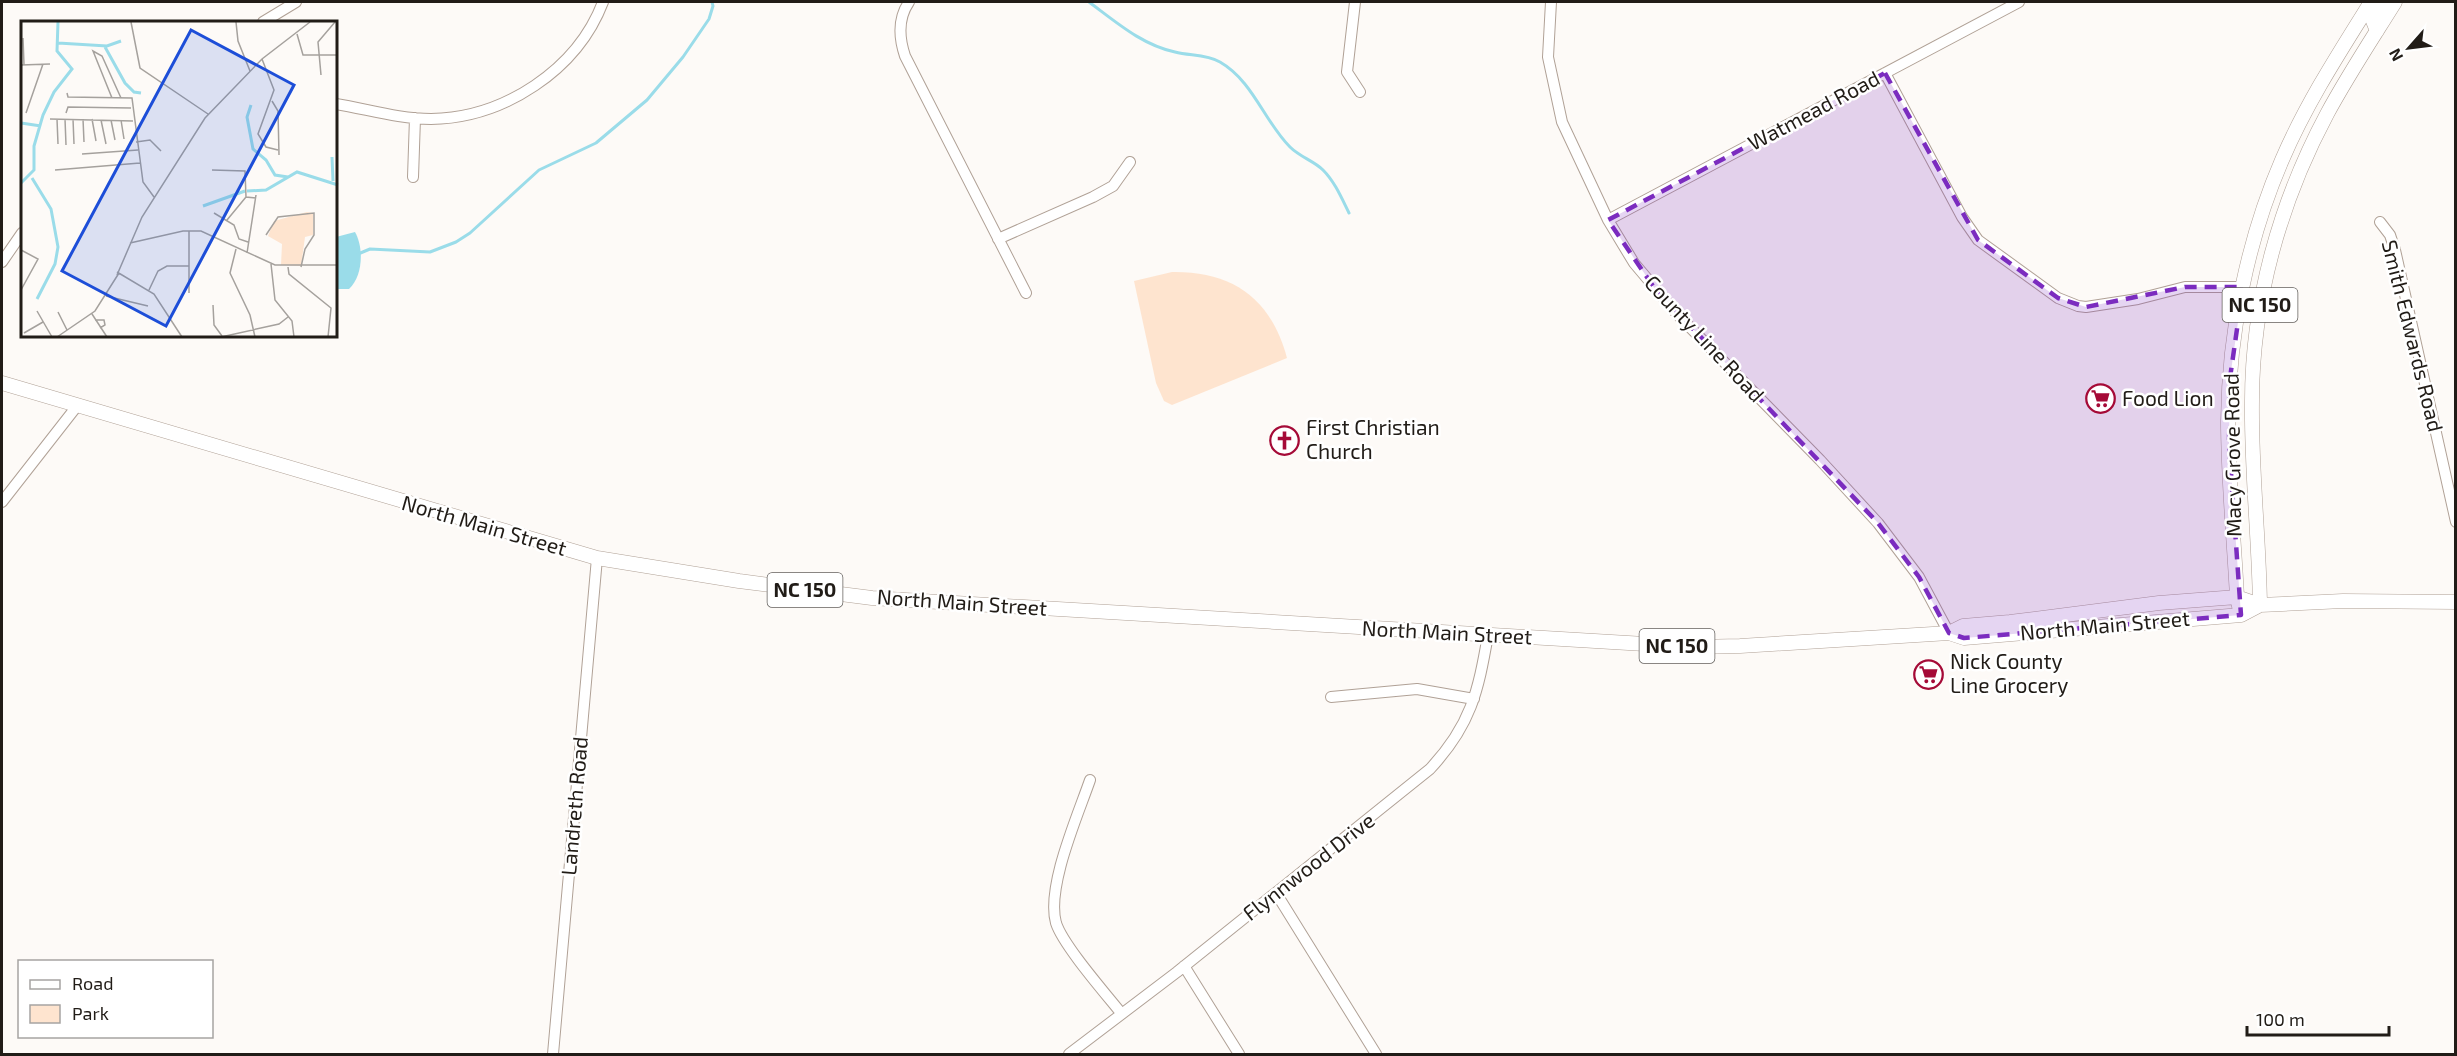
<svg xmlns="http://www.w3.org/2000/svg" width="2457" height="1056" viewBox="0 0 2457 1056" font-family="'Exo 2',sans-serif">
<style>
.green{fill:#fee4cf}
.water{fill:#9adce9}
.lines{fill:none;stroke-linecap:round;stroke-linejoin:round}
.stream{stroke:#9adce9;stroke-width:3}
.minor-casing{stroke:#b0a196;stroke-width:12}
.major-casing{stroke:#b0a196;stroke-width:15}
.minor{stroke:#fff;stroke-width:10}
.major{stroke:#fff;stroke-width:14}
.marked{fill:#7b2cbf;fill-opacity:0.2;stroke:#7b2cbf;stroke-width:4.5;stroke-dasharray:12 8;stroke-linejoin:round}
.labels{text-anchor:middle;stroke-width:5;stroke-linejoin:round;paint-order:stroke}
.shield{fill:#fff;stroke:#64605d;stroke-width:1.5}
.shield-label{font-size:20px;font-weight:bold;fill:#211c17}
.street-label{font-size:21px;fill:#211c17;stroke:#fff}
.poi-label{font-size:21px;fill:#211c17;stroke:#fff;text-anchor:start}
.inset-river{fill:none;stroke:#9adce9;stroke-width:3}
.inset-road{fill:none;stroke:#a5a19d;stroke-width:1.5}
.view{fill:#1d4ed8;fill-opacity:0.15;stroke:#1d4ed8;stroke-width:3}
.inset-edge{fill:none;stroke:#211c17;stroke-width:3}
</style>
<rect width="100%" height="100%" fill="#fdfaf7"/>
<path class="green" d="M1172 272C1232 271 1271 298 1287 358L1172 405 1164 401 1156 383 1134 281Z"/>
<path class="water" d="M355 232C364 248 363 276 349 289H336V237Z"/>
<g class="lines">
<path class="stream" d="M1089 2C1116 22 1142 45 1175 52 1190 56 1206 54 1220 62 1253 81 1264 121 1290 147 1300 157 1314 161 1323 170 1335 182 1342 199 1349 213
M358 254 370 249 430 252 456 242 470 233 539 170 596 143 647 100 683 57 709 19 713 6 712 2"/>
<defs>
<path id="minor" d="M909 2C898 18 899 38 905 56L1026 293
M1355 2 1347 72 1360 92
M1551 2 1548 57 1562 122 1608 220 1634 263 1677 314 1820 460 1878 523 1919 577 1949 633
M263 22 296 2
M1885 73 1962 217 1978 240 2058 298 2078 306 2086 307 2138 299 2185 287H2243
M336 104C367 109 399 119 431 119 504 118 577 70 603 2
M413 177 415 118
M1608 220 2019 2
M2380 222 2390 235 2395 250 2456 522
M998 239 1093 197 1113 186 1130 162
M2 262 22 233
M2 502 77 406
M1331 697 1417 689 1474 699
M1090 780C1078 815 1046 887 1056 923 1063 945 1105 993 1121 1013
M1276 893 1376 1054
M1184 966 1239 1054
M553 1054 597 558
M1069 1054 1177 972 1430 769C1471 725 1478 692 1488 635"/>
<path id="major" d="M2377 31 2373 21 2383 2
M2 383 597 558 739 581 872 598 1695 647 1740 646 1949 633 1964 638 2241 615 2260 605
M2260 605C2259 537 2251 469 2252 401 2252 301 2280 202 2327 114 2348 75 2372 39 2395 2
M2241 615 2237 597C2234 539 2228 479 2228 420 2229 332 2247 241 2282 160 2306 104 2339 53 2371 2
M1949 633 1963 626 2010 622 2159 603 2237 597 2260 605 2343 601 2456 602"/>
</defs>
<use href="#minor" class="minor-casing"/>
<use href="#major" class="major-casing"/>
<use href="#minor" class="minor"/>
<use href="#major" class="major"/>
</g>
<path class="marked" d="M1885 73 1978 240 2058 298 2086 307 2185 287H2243L2230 378 2229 444 2241 615 1964 638 1949 633 1919 577 1878 523 1655 289 1608 220Z"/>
<defs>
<symbol id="supermarket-ring" viewBox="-11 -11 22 22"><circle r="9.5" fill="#fff" stroke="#a50a37" stroke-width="1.5"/><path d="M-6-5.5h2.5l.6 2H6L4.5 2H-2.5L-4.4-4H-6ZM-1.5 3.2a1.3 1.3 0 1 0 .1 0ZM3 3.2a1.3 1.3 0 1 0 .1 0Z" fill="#a50a37"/></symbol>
<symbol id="church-ring" viewBox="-11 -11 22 22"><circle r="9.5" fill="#fff" stroke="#a50a37" stroke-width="1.5"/><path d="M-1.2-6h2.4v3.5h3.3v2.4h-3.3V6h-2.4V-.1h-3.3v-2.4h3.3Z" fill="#a50a37"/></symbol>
</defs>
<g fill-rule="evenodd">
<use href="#supermarket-ring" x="2084" y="382" width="33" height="33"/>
<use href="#church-ring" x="1268" y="424" width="33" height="33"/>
<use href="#supermarket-ring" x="1912" y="658" width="33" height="33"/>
</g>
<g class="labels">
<g class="shield">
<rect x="2222.5" y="288" width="75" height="34" rx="4.5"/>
<rect x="767.5" y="573" width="75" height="34" rx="4.5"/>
<rect x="1639.5" y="629" width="75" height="34" rx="4.5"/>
</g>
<g class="shield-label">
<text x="2260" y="312">NC 150</text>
<text x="805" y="597">NC 150</text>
<text x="1677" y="653">NC 150</text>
</g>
<g class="street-label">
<text transform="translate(1814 111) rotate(-28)" y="7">Watmead Road</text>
<text transform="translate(2412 336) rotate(76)" y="7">Smith Edwards Road</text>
<text transform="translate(1704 339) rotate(47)" y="7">County Line Road</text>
<text transform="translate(2233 455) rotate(-91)" y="7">Macy Grove Road</text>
<text transform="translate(484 526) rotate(16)" y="7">North Main Street</text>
<text transform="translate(962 603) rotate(4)" y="7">North Main Street</text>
<text transform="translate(2105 626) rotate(-5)" y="7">North Main Street</text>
<text transform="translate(1447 633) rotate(3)" y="7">North Main Street</text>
<text transform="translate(575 806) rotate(-85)" y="7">Landreth Road</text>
<text transform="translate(1309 867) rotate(-38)" y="7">Flynnwood Drive</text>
</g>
<g class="poi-label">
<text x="2122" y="406">Food Lion</text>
<text x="1306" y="435">First Christian<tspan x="1306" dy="24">Church</tspan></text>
<text x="1950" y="669">Nick County<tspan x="1950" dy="24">Line Grocery</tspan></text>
</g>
</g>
<g transform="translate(21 21)">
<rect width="316" height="316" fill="#fdfaf7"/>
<path d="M286 191 292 192V214L284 216 280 245 260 244 261 223 247 215 253 200Z" fill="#fee4cf"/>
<path class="inset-river" d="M37 22 86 25 100 20M84 26 104 62 113 71 120 72M230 84 226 96 232 128 245 139 254 154 267 156M0 102 20 105M311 136 312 160M11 157 30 188 37 226 34 243 16 278M0 162 13 149V125L22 94 33 71 51 48 36 30 37 1M226 170 245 169 276 151 317 164M182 185 224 170"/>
<path class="inset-road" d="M110 1 119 47 187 93M215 1 217 20 229 50M276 13 282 34H317M2 17 3 44M241 38 253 69 237 113 245 126 257 129M0 44 29 43M300 54 297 21 314 1M46 72 47 76 111 77 122 161 133 176M91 77 72 30 81 35 100 77M251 80 257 90 258 134M5 92 22 43M45 92 47 86 110 87M29 98 112 100M36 98 37 123M44 98 45 124M52 98 53 123M62 98 63 121M71 98 75 120M80 99 85 123M90 99 94 119M100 99 103 118M115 121 129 119 140 130M61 133 117 129M34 149 119 142M191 149 224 150 225 176 235 177M193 192 213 204 218 218 227 221M206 199 225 176M168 210V272M245 214 257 196 293 192V214L284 228 280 246M109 222 162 210H180L254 244H317M215 228 209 252 229 294 234 316M0 229 17 238 0 269M226 232 235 174M250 243 254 279 271 300 273 316M267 246 268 253 310 287 307 316M96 251 133 273 161 316M96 254 121 196 184 97 241 38 289 1M128 269 137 250 146 245H168M85 275 127 285M192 284 193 304 201 315M16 290 31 316M37 291 46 309M71 293 86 316M74 299H83L84 304 79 307M3 312 22 301M36 316 74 290 98 252M200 316 258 303 267 296"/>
<path class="view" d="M170 9 273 64 145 305 41 250Z"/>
<rect width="316" height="316" class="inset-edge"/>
</g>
<rect width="2457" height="1056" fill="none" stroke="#211c17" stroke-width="6"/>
<rect x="18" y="960" width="195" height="78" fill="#ffffff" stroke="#a6a4a2" stroke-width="1.5"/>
<rect x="30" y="980" width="30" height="9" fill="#ffffff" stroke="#a6a4a2" stroke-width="1.5"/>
<text x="72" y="990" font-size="18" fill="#211c17">Road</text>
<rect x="30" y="1005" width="30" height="18" fill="#fee4cf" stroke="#a6a4a2" stroke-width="1.5"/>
<text x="72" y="1020" font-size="18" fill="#211c17">Park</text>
<g transform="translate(2409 48) rotate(242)" stroke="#ffffff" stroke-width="4.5" paint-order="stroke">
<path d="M0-4.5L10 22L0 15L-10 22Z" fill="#211c17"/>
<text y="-9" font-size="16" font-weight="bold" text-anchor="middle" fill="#211c17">N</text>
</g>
<path d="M2247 1026v9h142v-9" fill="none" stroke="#211c17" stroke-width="3"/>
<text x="2256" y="1026" font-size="18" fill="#211c17" stroke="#ffffff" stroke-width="4.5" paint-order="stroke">100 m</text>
</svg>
